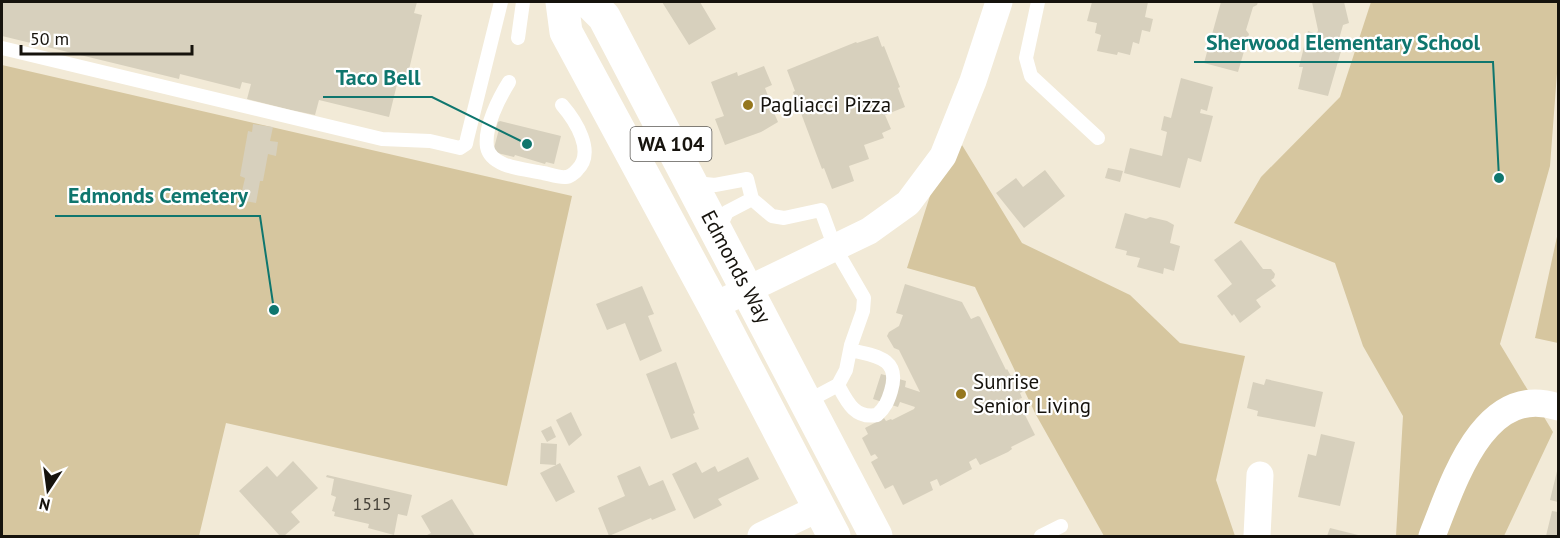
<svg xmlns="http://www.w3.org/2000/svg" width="1560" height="538" viewBox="0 0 1560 538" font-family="'PT Sans',sans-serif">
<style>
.green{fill:#d6c69f}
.building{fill:#d7d0bd}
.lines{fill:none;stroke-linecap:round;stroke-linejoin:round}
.service{stroke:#fff;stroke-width:14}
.minor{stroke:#fff;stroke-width:27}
.primary{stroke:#fff;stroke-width:33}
.poi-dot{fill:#95771e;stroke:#fff;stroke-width:2}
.labels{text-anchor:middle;stroke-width:4.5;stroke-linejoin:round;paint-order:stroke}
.number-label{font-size:18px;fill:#464239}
.shield{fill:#fff;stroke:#5c5a56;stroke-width:1.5}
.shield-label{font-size:20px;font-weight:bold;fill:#16130d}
.poi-label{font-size:21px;fill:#16130d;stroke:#fff;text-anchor:start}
.street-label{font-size:21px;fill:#16130d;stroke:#fff}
.leader{fill:none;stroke:#0f766e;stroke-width:2}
.callout-dot{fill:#0f766e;stroke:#fff;stroke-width:2}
.callout-label{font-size:22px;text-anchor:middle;font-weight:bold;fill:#0f766e;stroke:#fff;stroke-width:4.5;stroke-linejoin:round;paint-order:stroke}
</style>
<rect width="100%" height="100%" fill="#f2ead7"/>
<path class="green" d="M1371 2H1558V60L1550 166 1500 344 1553 432 1504 536H1396L1403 416 1363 346 1335 263 1234 223 1261 177 1340 97Z
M2 65 572 196 507 486 226 423 199 536H2Z
M962 145 1022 243 1130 295 1180 343 1245 356 1216 480 1235 536H1104L1035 413 975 287 907 268 936 177Z
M1558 232V343L1535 338Z"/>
<path class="building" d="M2 2H417L414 13 422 15 407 78 399 76 389 117 319 100 315 115 291 110 247 99 251 84 242 82 240 89 180 74 179 79 2 36Z
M662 2H700L716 29 689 45Z
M1092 2H1148L1145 17 1153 19 1150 32 1142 30 1139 44 1133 42 1130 55 1118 52 1117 55 1097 51 1101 35 1095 33 1097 23 1087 21Z
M1221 2H1258L1257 5 1253 7 1246 30 1249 34 1238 72 1204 63Z
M1312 2H1344L1349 23 1343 25 1339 39 1344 41 1328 96 1298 89 1303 67H1299L1308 31 1317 34 1318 30Z
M878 36 882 47 884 46 900 87 898 88 905 107 885 115 891 129 882 133 884 138 864 145 869 159 849 166 854 181 832 189 824 168 822 169 793 92 795 91 787 70 856 42 857 43Z
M764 66 772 85 765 88 771 104 775 102 776 106 772 108 778 122 761 132 725 145 715 119 724 116 711 82 737 72 738 76Z
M1181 78 1213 87 1207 111 1201 109 1200 113 1213 116 1201 162 1188 158 1180 188 1124 173 1130 148 1162 156 1167 132 1161 130 1164 116 1171 118Z
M500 121 561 136 554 164 546 162 545 164 515 155 514 157 493 152 499 129 496 128 498 122Z
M253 124 273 127 270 141 278 142 276 156 268 154 263 181H260L256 203 240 200 245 178 240 176 248 131 252 132Z
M1108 168 1123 171 1120 182 1105 178Z
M1045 170 1065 196 1024 228 996 193 1016 178 1023 187Z
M1125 213 1146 219 1150 217 1167 221 1174 225 1170 243 1180 246 1174 271 1164 268 1163 274 1137 267 1140 258 1126 255 1127 251 1115 248Z
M1241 240 1263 269H1271L1275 274 1274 278 1271 280 1276 286 1256 300 1261 307 1240 323 1234 314 1232 316 1217 296 1232 284 1214 260Z
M905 284 962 302 971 319 978 316 980 317 1006 370 1007 369 1011 376 1019 372 1028 389 1020 393 1022 398 1019 399 1025 410 1023 411 1035 435 1011 447 1012 449 1008 452 980 465 976 458 969 462 972 469 940 486 937 479 930 482 933 490 903 505 893 485 885 489 871 462 878 458 875 454 871 456 862 438 868 434 865 428 884 418 886 421 891 419 892 420 914 409 915 407 900 402 898 407 873 399 881 374 906 381 905 387 920 392 899 350 894 348 887 336 889 332 899 326 903 315 896 313Z
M642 286 654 314 648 316 662 351 640 361 625 323 607 330 596 304Z
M676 362 695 413 693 414 699 429 671 439 646 374Z
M1266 379 1323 392 1315 427 1257 416 1258 411 1247 408 1253 382 1264 385Z
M571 412 582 435 569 446 556 420Z
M551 426 556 437 547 442 541 431Z
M1321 434 1355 442 1340 506 1298 497 1308 454 1316 456Z
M541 443 557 444 556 465 540 464Z
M748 457 759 479 718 499 722 505 694 519 672 474 696 462 702 473 715 466 718 472Z
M293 461 318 488 291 512 300 522 284 536H280L239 491 267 466 277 477Z
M560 463 575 492 556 502 540 473Z
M640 466 649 486 663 480 676 510 652 520 651 518 609 536 598 508 625 496 617 476Z
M1558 467V502L1550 500Z
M327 475 412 495 407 516 398 514 394 535 368 528 369 524 334 516 335 512 332 511 336 497 331 495 334 479 326 477Z
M452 499 475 536H425L431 533 421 516Z
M1552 511 1558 512V536H1546Z
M1330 528 1362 536H1327Z"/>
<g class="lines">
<path class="service" d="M1038 2 1026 58 1031 76 1098 138
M518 38 523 2
M2 48 382 139 430 141 460 148 466 144 467 139 501 2
M509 82C499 98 484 127 487 147 491 168 526 169 543 173 549 174 559 178 566 177 569 177 575 173 577 170 596 152 575 120 562 105
M695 183 715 185 747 179 752 199 772 216 784 218 821 210 835 248 864 298 863 311 851 345 846 370 838 385 806 402
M718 231 727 212 752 199
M838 385C847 402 855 419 877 415 885 408 888 401 891 391 901 358 876 356 850 350
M1041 536 1061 526"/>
<path class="minor" d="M714 306 869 231 908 203 943 156 973 81 999 2
M761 536 819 508
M1257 536 1260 475
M1432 536C1453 484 1483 382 1558 407"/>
<path class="primary" d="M562 2 566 32 714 306 834 536
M589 2 604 17 876 536"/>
</g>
<g class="poi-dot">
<circle cx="748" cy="105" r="6"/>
<circle cx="961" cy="394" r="6"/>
</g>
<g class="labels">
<g class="number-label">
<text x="372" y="510">1515</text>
</g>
<rect class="shield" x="630.5" y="127" width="81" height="34" rx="4.5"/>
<g class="shield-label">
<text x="671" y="151">WA 104</text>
</g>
<g class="poi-label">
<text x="760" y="112">Pagliacci Pizza</text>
<text x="973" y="389">Sunrise<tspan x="973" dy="24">Senior Living</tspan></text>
</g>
<g class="street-label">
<text transform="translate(736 267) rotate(62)" y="7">Edmonds Way</text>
</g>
</g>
<path class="leader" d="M1499 178L1493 62H1194M527 144L432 97H323M274 310L260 216H55"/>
<g class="callout-dot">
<circle cx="1499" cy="178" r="6"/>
<circle cx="527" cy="144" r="6"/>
<circle cx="274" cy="310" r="6"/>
</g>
<g class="callout-label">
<text x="1343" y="50">Sherwood Elementary School</text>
<text x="378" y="85">Taco Bell</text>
<text x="158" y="203">Edmonds Cemetery</text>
</g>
<rect width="1560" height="538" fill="none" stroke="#16130d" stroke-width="6"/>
<g transform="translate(48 490) rotate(193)" stroke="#ffffff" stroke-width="4.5" paint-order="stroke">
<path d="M0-4.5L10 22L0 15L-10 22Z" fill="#16130d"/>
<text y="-9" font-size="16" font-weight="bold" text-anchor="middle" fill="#16130d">N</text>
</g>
<path d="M21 45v9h171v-9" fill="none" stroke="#16130d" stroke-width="3"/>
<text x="30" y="45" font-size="18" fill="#16130d" stroke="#ffffff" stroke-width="4.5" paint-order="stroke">50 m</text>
</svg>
